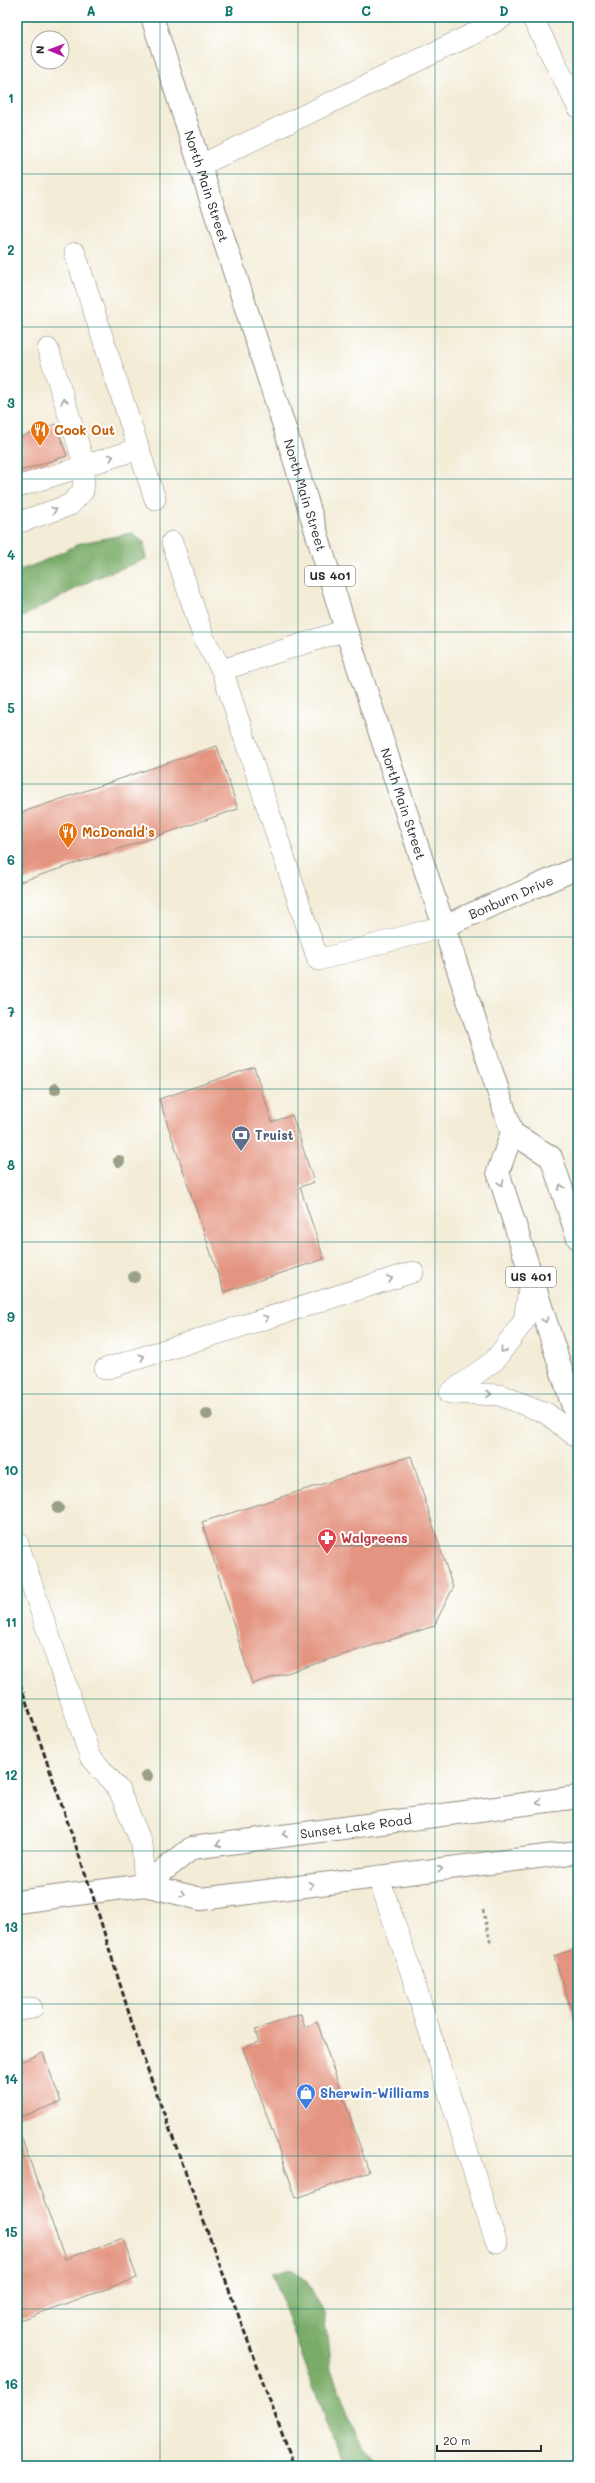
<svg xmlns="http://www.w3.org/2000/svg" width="595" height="2483" viewBox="0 0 595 2483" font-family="Mali,sans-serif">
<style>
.forest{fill:#79ac68;stroke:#526c4a}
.building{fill:#e49581}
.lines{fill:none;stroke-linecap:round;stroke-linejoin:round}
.lane-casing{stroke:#8f8c81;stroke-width:22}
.street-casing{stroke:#8f8c81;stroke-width:24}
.secondary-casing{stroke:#8f8c81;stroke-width:24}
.highway-casing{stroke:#8f8c81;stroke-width:24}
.path{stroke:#8f8c81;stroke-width:2.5;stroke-dasharray:3 3;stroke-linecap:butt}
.lane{stroke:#fff;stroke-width:21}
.street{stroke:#fff;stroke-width:22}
.secondary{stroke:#fff;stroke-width:22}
.highway{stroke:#fff;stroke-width:22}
.rail{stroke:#2b2b2b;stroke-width:3;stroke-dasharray:6 3;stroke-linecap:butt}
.tree{fill:#9aa087}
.oneway{stroke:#a0a0a0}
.grid{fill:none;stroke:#0f766e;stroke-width:1;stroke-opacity:0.55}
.labels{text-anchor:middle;stroke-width:4;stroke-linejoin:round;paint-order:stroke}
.shield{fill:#fff;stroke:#6b6b6b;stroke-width:1}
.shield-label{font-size:12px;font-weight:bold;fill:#2b2b2b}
.street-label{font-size:13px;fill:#2b2b2b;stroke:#fff}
.food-label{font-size:13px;font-weight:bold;fill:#c56008;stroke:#fff;text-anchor:start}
.service-label{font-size:13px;font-weight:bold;fill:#4e5e75;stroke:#fff;text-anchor:start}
.health-label{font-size:13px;font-weight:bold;fill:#be3a42;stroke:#fff;text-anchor:start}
.shop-label{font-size:13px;font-weight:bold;fill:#366cbe;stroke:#fff;text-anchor:start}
.neatline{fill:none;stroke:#0f766e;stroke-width:1.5}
.grid-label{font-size:13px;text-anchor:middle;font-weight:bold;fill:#0f766e}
</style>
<rect width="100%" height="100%" fill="#fff"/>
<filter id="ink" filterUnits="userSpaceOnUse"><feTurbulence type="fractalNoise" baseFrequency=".025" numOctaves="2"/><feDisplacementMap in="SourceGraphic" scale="8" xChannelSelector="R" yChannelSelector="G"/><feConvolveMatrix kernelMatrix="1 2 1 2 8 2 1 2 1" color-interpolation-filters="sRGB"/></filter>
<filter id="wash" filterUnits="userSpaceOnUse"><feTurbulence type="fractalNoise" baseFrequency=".012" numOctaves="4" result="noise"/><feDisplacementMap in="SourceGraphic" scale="16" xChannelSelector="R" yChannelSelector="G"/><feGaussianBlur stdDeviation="0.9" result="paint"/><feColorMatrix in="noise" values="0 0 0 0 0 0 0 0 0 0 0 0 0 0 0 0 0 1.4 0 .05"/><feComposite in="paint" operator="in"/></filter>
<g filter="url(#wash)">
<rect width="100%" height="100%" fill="#f3ecd7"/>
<path class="forest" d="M132 533 144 542 146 559 94 579 17 620V571L37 564 81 543Z
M291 2268 307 2281 324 2313 331 2369 361 2448 386 2466H342L272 2273Z"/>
<g id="blocks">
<path class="building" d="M56 424 67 456 17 472V438Z
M217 746 238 809 17 883V814Z
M254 1067 272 1122 292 1115 314 1182 300 1187 324 1259 224 1292 159 1099Z
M411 1456 453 1588 434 1626 252 1684 202 1522Z
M578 1948V2030L554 1956Z
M301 2014 305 2027 317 2022 369 2172 296 2198 243 2048 259 2042 255 2030Z
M43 2053 61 2102 17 2118V2063Z
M17 2125 65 2259 123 2238 137 2278 17 2321Z"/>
</g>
</g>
<g filter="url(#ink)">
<use href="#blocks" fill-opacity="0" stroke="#8f8c81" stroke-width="1"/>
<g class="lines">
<defs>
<path id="lane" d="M532 17 578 107
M199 166 477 32 503 17
M75 253 155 499
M17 487 138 449
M17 523 70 505 83 491 85 466 48 349
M172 542 204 639 222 670 318 960 444 926
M222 670 346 630
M105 1369 413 1272
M450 1393 495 1360 524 1321 531 1276
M450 1393 500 1395 546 1413 578 1438
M17 1541 90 1756 119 1790 142 1844 145 1885
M378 1876 408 1963 496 2242
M17 2010 32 2008"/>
<g id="street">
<path id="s1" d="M444 926 578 868"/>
</g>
<g id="secondary">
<path id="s2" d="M145 1885 192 1848 578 1797"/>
<path d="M17 1902 145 1885 201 1899 578 1852"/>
</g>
<g id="highway">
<path id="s3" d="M152 17 285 429 346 630 512 1133 498 1172 578 1422"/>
<path d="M512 1133 551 1157 578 1238"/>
</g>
</defs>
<use href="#lane" class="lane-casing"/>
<use href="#street" class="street-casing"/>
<use href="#secondary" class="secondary-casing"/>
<use href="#highway" class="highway-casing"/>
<path class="path" d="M483 1910 491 1945"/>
<use href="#lane" class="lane"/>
<use href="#street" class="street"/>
<use href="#secondary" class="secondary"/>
<use href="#highway" class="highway"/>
<path class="rail" d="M17 1675 92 1893 139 2046 294 2466"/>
</g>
<g class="tree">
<circle cx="55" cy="1089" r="6"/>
<circle cx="119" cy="1161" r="6"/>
<circle cx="134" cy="1277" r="6"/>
<circle cx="207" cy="1414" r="6"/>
<circle cx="58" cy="1508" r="6"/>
<circle cx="147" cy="1776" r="6"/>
</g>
<defs><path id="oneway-chevron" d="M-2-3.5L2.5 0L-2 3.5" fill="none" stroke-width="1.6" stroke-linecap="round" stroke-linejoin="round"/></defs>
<g class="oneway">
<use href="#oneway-chevron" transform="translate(64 401) rotate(-107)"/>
<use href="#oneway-chevron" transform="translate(111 457) rotate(-18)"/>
<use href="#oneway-chevron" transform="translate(54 510) rotate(-19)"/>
<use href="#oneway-chevron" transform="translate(501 1183) rotate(72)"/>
<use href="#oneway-chevron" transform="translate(561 1187) rotate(-109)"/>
<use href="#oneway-chevron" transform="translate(390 1279) rotate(-17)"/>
<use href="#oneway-chevron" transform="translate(266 1318) rotate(-17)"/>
<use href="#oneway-chevron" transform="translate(545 1320) rotate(72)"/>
<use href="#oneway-chevron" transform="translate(503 1350) rotate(127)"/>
<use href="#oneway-chevron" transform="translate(142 1357) rotate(-17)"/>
<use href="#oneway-chevron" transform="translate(489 1394) rotate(3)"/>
<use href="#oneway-chevron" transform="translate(539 1802) rotate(173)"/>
<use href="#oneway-chevron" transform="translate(285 1834) rotate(173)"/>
<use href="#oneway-chevron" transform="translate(219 1844) rotate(171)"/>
<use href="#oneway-chevron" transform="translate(440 1869) rotate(-7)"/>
<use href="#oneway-chevron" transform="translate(311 1885) rotate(-7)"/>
<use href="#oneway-chevron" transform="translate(183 1894) rotate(14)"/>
</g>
</g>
<path class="grid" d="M160 17V2466M298 17V2466M435 17V2466M17 174H578M17 327H578M17 479H578M17 632H578M17 784H578M17 937H578M17 1089H578M17 1242H578M17 1394H578M17 1546H578M17 1699H578M17 1851H578M17 2004H578M17 2156H578M17 2309H578"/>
<defs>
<symbol id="restaurant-pin" viewBox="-11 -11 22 30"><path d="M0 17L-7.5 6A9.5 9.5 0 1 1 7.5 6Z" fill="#e8710a" stroke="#fff"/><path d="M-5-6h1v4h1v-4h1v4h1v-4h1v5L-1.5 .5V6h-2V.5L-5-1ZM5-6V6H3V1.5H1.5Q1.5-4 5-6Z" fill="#fff"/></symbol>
<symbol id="bank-pin" viewBox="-11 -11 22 30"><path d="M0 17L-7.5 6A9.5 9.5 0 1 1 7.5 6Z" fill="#5c6f8a" stroke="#fff"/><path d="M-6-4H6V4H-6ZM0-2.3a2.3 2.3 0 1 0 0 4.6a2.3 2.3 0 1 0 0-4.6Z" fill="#fff"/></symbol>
<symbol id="pharmacy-pin" viewBox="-11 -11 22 30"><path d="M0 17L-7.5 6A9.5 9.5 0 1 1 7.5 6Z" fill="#e0444e" stroke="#fff"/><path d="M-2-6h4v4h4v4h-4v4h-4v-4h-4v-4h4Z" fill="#fff"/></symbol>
<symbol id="shop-pin" viewBox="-11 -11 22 30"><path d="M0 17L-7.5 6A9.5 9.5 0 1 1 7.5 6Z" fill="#3f7fe0" stroke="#fff"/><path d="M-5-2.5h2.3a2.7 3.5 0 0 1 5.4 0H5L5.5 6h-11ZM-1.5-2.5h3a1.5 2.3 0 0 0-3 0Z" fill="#fff"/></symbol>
</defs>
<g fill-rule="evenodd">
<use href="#restaurant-pin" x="29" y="419" width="22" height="30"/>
<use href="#restaurant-pin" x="57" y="821" width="22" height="30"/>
<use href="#bank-pin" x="230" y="1124" width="22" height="30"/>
<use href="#pharmacy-pin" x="316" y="1527" width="22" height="30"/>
<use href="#shop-pin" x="295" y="2082" width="22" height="30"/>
</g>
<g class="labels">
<g class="shield">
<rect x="305" y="566" width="50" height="20" rx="3"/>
<rect x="506" y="1267" width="50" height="20" rx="3"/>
</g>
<g class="shield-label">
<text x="330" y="580">US 401</text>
<text x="531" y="1281">US 401</text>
</g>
<g class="street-label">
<text dy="5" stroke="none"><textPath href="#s3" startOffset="178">North Main Street</textPath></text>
<text dy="5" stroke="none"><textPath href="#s3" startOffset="502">North Main Street</textPath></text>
<text dy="5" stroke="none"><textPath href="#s3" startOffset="826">North Main Street</textPath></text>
<text dy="5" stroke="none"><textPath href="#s1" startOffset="73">Bonburn Drive</textPath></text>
<text dy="5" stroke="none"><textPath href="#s2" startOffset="225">Sunset Lake Road</textPath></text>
</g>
<g class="food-label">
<text x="54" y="435">Cook Out</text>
<text x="82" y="837">McDonald's</text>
</g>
<g class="service-label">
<text x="255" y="1140">Truist</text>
</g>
<g class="health-label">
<text x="341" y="1543">Walgreens</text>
</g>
<g class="shop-label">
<text x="320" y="2098">Sherwin-Williams</text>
</g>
</g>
<rect width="595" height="2483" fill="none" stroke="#fff" stroke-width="44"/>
<g transform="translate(50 50) rotate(271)"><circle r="19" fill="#ffffff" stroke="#aaaaaa"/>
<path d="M0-3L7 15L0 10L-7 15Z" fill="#b5179e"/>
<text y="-6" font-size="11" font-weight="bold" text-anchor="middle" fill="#2b2b2b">N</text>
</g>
<path d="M437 2445v6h104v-6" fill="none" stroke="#2b2b2b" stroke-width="2"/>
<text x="443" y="2445" font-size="12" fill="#2b2b2b" stroke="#ffffff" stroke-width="3" paint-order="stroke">20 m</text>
<rect x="22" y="22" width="551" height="2439" class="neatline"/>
<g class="grid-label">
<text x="91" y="16">A</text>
<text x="229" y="16">B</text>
<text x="366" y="16">C</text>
<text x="504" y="16">D</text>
<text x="11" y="103">1</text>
<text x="11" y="255">2</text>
<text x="11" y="408">3</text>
<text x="11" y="560">4</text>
<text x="11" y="713">5</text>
<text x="11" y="865">6</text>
<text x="11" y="1017">7</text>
<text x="11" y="1170">8</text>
<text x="11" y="1322">9</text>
<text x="11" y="1475">10</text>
<text x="11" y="1627">11</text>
<text x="11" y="1780">12</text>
<text x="11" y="1932">13</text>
<text x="11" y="2084">14</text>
<text x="11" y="2237">15</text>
<text x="11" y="2389">16</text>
</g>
</svg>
